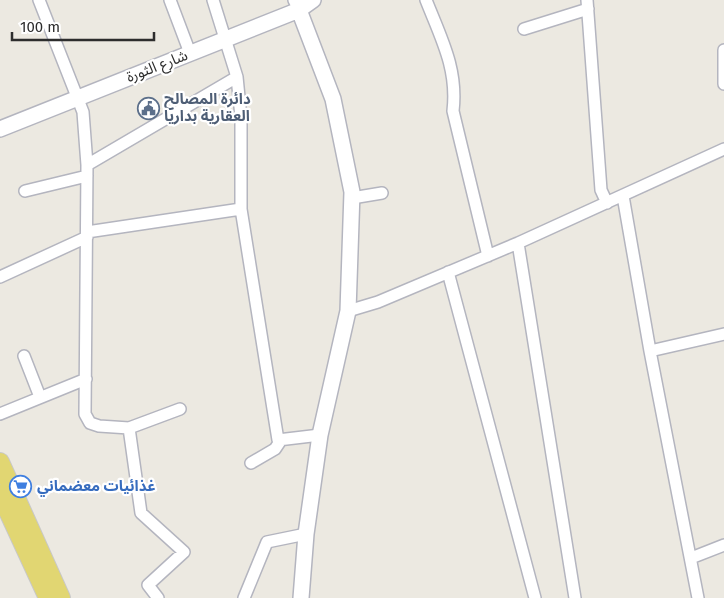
<svg xmlns="http://www.w3.org/2000/svg" width="724" height="598" viewBox="0 0 724 598" font-family="'Fira Sans','Noto Sans Arabic',sans-serif">
<style>
.lines{fill:none;stroke-linecap:round;stroke-linejoin:round}
.street-casing{stroke:#b4b5bf;stroke-width:14}
.secondary-casing{stroke:#b4b5bf;stroke-width:18}
.primary-casing{stroke:#c8c8c8;stroke-width:20}
.street{stroke:#fff;stroke-width:11}
.secondary{stroke:#fff;stroke-width:15}
.primary{stroke:#e1d672;stroke-width:18}
.labels{text-anchor:middle;stroke-width:4.5;stroke-linejoin:round;paint-order:stroke}
.street-label{font-size:15px;fill:#2d2d2d;stroke:#fff}
.service-label{font-size:15px;font-weight:bold;fill:#4e5e75;stroke:#fff;text-anchor:start}
.shop-label{font-size:15px;font-weight:bold;fill:#366cbe;stroke:#fff;text-anchor:start}
</style>
<rect width="100%" height="100%" fill="#ece9e1"/>
<g class="lines">
<defs>
<path id="street" d="M39 0 83 112 87 165 85 414 90 423 99 426 129 428 141 513 184 552 148 585 158 598
M170 0 190 53
M213 0 237 77 241 117V209L278 440 320 435
M294 0 299 10
M426 0C441 38 458 69 453 111L488 256
M587 0 601 190 607 203
M524 29 588 9
M724 50V84
M87 165 237 77
M25 191 87 176
M623 196 650 351 698 598
M352 198 382 193
M87 232 241 209
M518 243 575 598
M448 272 535 598
M0 277 87 237
M348 311 378 302 518 243 724 149
M650 351 724 334
M24 356 40 397
M0 414 86 379
M129 428 180 409
M251 463 275 449 281 440
M691 558 724 545
M244 598 267 542 306 534"/>
<path id="secondary" d="M299 10 333 99 352 192 348 311 320 435 306 534 301 598
M0 129 299 10 313 0"/>
<path id="primary" d="M0 462 61 598
M0 494 48 598"/>
</defs>
<use href="#street" class="street-casing"/>
<use href="#secondary" class="secondary-casing"/>
<use href="#primary" class="primary-casing"/>
<use href="#street" class="street"/>
<use href="#secondary" class="secondary"/>
<use href="#primary" class="primary"/>
</g>
<defs>
<symbol id="civic-ring" viewBox="-11 -11 22 22"><circle r="9.5" fill="#fff" stroke="#5c6f8a" stroke-width="1.5"/><path d="M-.6-6.5H3V-4.5H.6V-3L4-1V1h2V6H-6V1h2V-1L-.6-3ZM-1.2 2.5V6h2.4V2.5Z" fill="#5c6f8a"/></symbol>
<symbol id="supermarket-ring" viewBox="-11 -11 22 22"><circle r="9.5" fill="#fff" stroke="#3f7fe0" stroke-width="1.5"/><path d="M-6-5.5h2.5l.6 2H6L4.5 2H-2.5L-4.4-4H-6ZM-1.5 3.2a1.3 1.3 0 1 0 .1 0ZM3 3.2a1.3 1.3 0 1 0 .1 0Z" fill="#3f7fe0"/></symbol>
</defs>
<g fill-rule="evenodd">
<use href="#civic-ring" x="136" y="96" width="25" height="25"/>
<use href="#supermarket-ring" x="8" y="474" width="25" height="25"/>
</g>
<g class="labels">
<g class="street-label">
<text transform="translate(157 66) rotate(-21)" y="5">شارع الثورة</text>
</g>
<g class="service-label">
<text x="164" y="104">دائرة المصالح<tspan x="164" dy="17">العقارية بداريا</tspan></text>
</g>
<g class="shop-label">
<text x="37" y="491">غذائيات معضماني</text>
</g>
</g>
<path d="M12 32v8h142v-8" fill="none" stroke="#2d2d2d" stroke-width="2.5"/>
<text x="20" y="32" font-size="15" fill="#2d2d2d" stroke="#ffffff" stroke-width="4" paint-order="stroke">100 m</text>
</svg>
